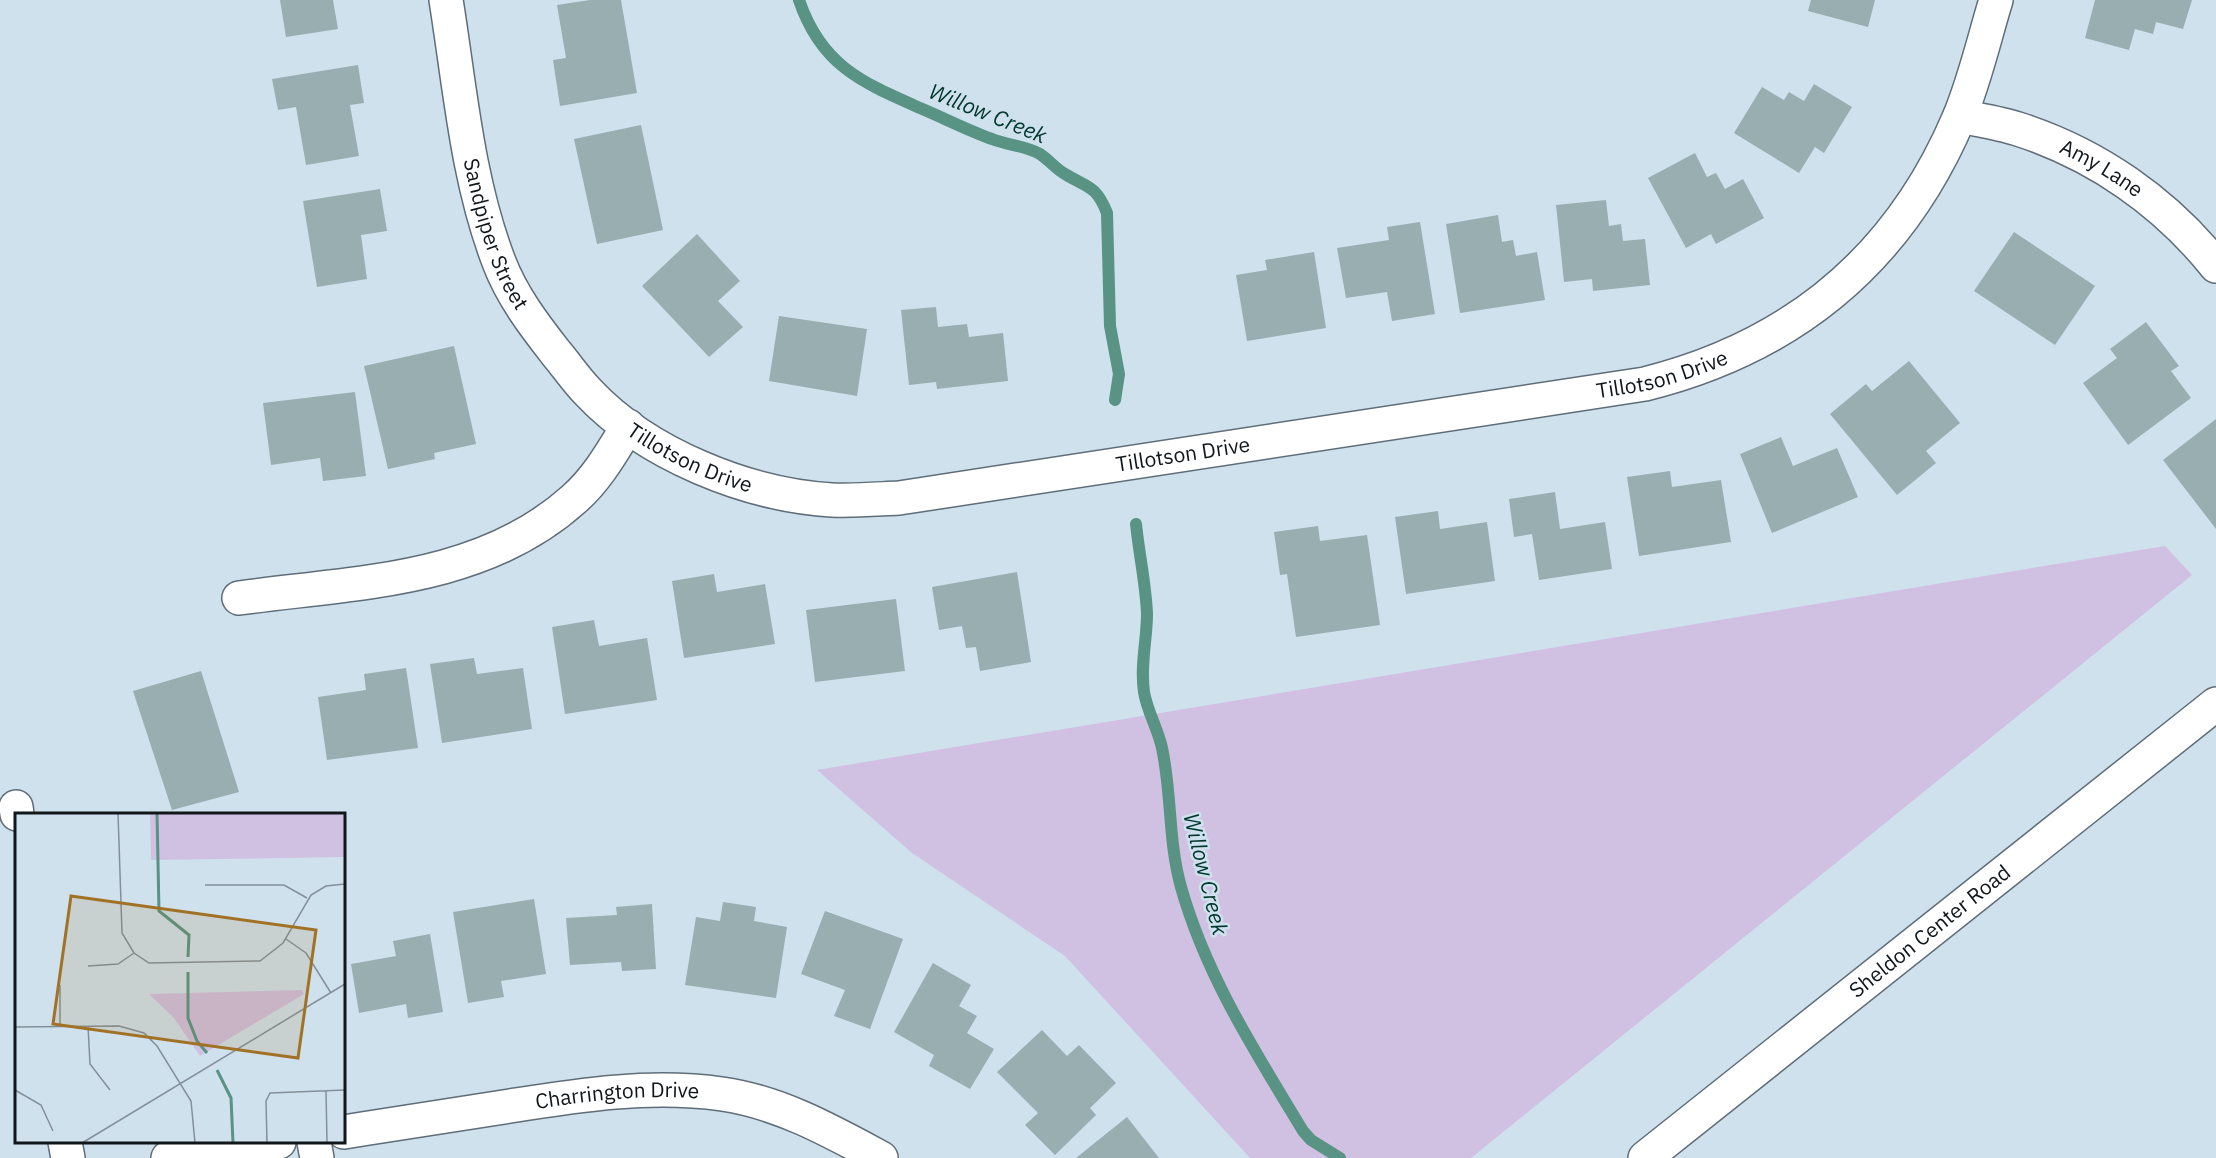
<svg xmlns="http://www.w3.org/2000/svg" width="2216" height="1158" viewBox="0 0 2216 1158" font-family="'IBM Plex Sans',sans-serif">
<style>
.green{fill:#d0c0e2}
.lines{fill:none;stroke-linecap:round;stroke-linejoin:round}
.stream{stroke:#589383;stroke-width:12}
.building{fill:#98aeb1}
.street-casing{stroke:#5e6d78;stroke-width:36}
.secondary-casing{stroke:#5e6d78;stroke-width:36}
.street{stroke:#fff;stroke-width:33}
.secondary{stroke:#fff;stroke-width:33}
.labels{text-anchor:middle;stroke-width:5;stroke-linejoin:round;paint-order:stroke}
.street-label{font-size:21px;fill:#10161a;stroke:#d0e1ee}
.water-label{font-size:22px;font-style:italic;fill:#00372c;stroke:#d0e1ee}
.inset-river{fill:none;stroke:#589383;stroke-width:3}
.inset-road{fill:none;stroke:#839099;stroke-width:1.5}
.view{fill:#a17226;fill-opacity:0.15;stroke:#a17226;stroke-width:3}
.inset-edge{fill:none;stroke:#10161a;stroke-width:3}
</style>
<rect width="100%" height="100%" fill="#d0e1ee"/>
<path class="green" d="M2165 546 2192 575 1471 1158H1250L1065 956 912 853 817 770Z"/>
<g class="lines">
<path class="stream" d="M799 0C821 65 861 82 920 108 944 118 967 130 992 139 1007 145 1026 146 1040 154 1049 160 1056 169 1065 174 1088 188 1096 185 1107 213L1110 326 1119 374 1115 400
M1136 524C1139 554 1146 585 1147 614 1147 640 1140 665 1144 692 1147 711 1158 729 1162 748 1172 794 1168 841 1181 887 1206 976 1256 1053 1303 1131L1311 1140 1340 1158"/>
</g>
<path class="building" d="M280 0H333L338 29 286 37Z
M590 0H621L637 93 560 106 553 60 566 58 557 5Z
M1811 0H1875L1868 27 1808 11Z
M2095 0H2192L2183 29 2156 22 2153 34 2135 29 2129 50 2085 38Z
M358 65 364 103 350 105 359 156 306 165 296 107 278 110 272 79Z
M1814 84 1852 107 1824 153 1815 147 1799 173 1734 133 1762 87 1784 100 1789 92 1804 101Z
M641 125 663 230 597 244 574 139Z
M1695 153 1707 177 1716 173 1725 189 1743 179 1764 218 1716 244 1711 234 1686 248 1648 178Z
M380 189 387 231 361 235 367 279 317 287 303 201Z
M1606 200 1609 226 1621 224 1623 241 1645 239 1650 285 1593 291 1592 279 1564 282 1556 205Z
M1498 215 1502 242 1513 240 1516 256 1537 252 1545 300 1460 313 1446 224Z
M1420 222 1435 314 1392 321 1387 292 1346 298 1337 248 1389 240 1387 227Z
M2014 232 2095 286 2055 345 1974 291Z
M697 234 740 281 718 301 743 327 709 357 642 286Z
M1314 252 1326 328 1247 341 1236 275 1267 270 1265 260Z
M936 307 938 327 967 324 969 337 1003 333 1008 381 937 389 936 382 909 385 901 310Z
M779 316 867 329 857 396 769 381Z
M2146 322 2179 366 2171 371 2191 398 2128 445 2083 383 2117 358 2110 349Z
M454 346 476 444 434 453 435 459 388 469 364 366Z
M1909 361 1960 423 1926 451 1936 463 1897 495 1830 414 1866 384 1872 391Z
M355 392 366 476 323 481 320 458 271 465 263 403Z
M2216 419V529L2163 460Z
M1781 437 1793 466 1837 448 1858 497 1772 533 1740 454Z
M1670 471 1672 487 1721 480 1731 542 1639 556 1627 477Z
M1555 492 1560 529 1605 522 1612 569 1539 580 1532 534 1514 537 1509 499Z
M1438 511 1440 529 1487 522 1495 581 1406 594 1395 517Z
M1318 526 1320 541 1367 535 1380 625 1296 637 1287 574 1280 575 1274 532Z
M1017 572 1031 662 980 671 976 647 966 648 962 626 939 630 932 587Z
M714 574 717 592 765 584 775 644 684 658 672 581Z
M896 599 905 671 815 682 806 610Z
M594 620 599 646 647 638 657 700 565 714 552 627Z
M474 658 477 674 523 668 532 729 442 743 430 664Z
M406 668 418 748 327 760 318 697 366 690 364 674Z
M201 671 239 792 172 810 133 691Z
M534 899 546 974 501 981 504 997 468 1003 453 912Z
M723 902 756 907 754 921 787 927 776 998 685 985 696 917 720 921Z
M652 904 656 969 622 971 621 962 570 965 566 918 617 915 616 907Z
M825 911 903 939 870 1029 834 1016 845 990 801 974Z
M430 934 443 1012 408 1018 406 1004 359 1013 351 964 396 956 393 941Z
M933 963 971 985 959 1006 977 1016 967 1033 994 1049 970 1089 929 1066 934 1055 894 1032Z
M1042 1030 1067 1056 1079 1045 1116 1083 1090 1108 1096 1115 1055 1155 1025 1125 1038 1113 997 1072Z
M1127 1117 1159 1158H1076Z"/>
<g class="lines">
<defs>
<g id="street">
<path id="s1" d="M446 0C460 87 467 179 499 262 512 296 534 325 556 353 567 366 576 380 588 392 646 454 747 495 832 500 854 501 877 499 899 498L1645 384C1793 347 1899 259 1959 118 1975 80 1984 39 1996 0"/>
<path id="s2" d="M1960 116C1979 120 2000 123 2018 129 2096 154 2165 202 2216 266"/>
<path d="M239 598C356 582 482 582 574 499 597 479 612 452 628 426"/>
<path d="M16 807 17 814"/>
<path id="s3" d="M344 1132C399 1123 454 1115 510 1106 580 1095 650 1084 722 1094 779 1102 831 1131 881 1158"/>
<path d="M65 1142 68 1158"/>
<path d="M314 1142 317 1158"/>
<path d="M168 1158 279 1142"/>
</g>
<g id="secondary">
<path id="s4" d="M1645 1158 2216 704"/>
</g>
</defs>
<use href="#street" class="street-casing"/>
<use href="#secondary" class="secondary-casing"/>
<use href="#street" class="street"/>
<use href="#secondary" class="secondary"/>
</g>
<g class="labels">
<g class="street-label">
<text dy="7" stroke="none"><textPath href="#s2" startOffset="152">Amy Lane</textPath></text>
<text dy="7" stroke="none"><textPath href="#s1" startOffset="240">Sandpiper Street</textPath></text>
<text dy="7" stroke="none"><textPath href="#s1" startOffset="1539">Tillotson Drive</textPath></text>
<text dy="7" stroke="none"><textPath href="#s1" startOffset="1053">Tillotson Drive</textPath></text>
<text dy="7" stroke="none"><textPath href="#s1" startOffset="549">Tillotson Drive</textPath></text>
<text dy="7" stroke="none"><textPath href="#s4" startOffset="364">Sheldon Center Road</textPath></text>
<text dy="7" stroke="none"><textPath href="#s3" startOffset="276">Charrington Drive</textPath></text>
</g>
<g class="water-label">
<text transform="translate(988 113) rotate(22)" y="8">Willow Creek</text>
<text transform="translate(1206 874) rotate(76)" y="8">Willow Creek</text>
</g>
</g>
<g transform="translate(15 813)">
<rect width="330" height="330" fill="#d0e1ee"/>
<path d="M135 0H330V44L136 47ZM287 177 289 181 185 243 159 205 134 181Z" fill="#d0c0e2"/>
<path class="inset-river" d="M142 0 144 98 174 122 173 144M173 159V205L182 228 192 240M202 257 216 285 218 330"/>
<path class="inset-road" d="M103 0 107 120 119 140 134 150 245 148 268 130 296 82 311 73 330 71M190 72H269L292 85M271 126 291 140 316 180M73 153 103 151 119 140M45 172V214M73 213 75 251 95 277M0 214 104 213 129 220 142 233 176 288 180 330M0 277 26 292 38 318M311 277 312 330M67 330 330 171M252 330 251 288 255 280 330 277"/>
<path class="view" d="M56 83 301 117 283 245 38 211Z"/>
<rect width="330" height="330" class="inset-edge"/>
</g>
</svg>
